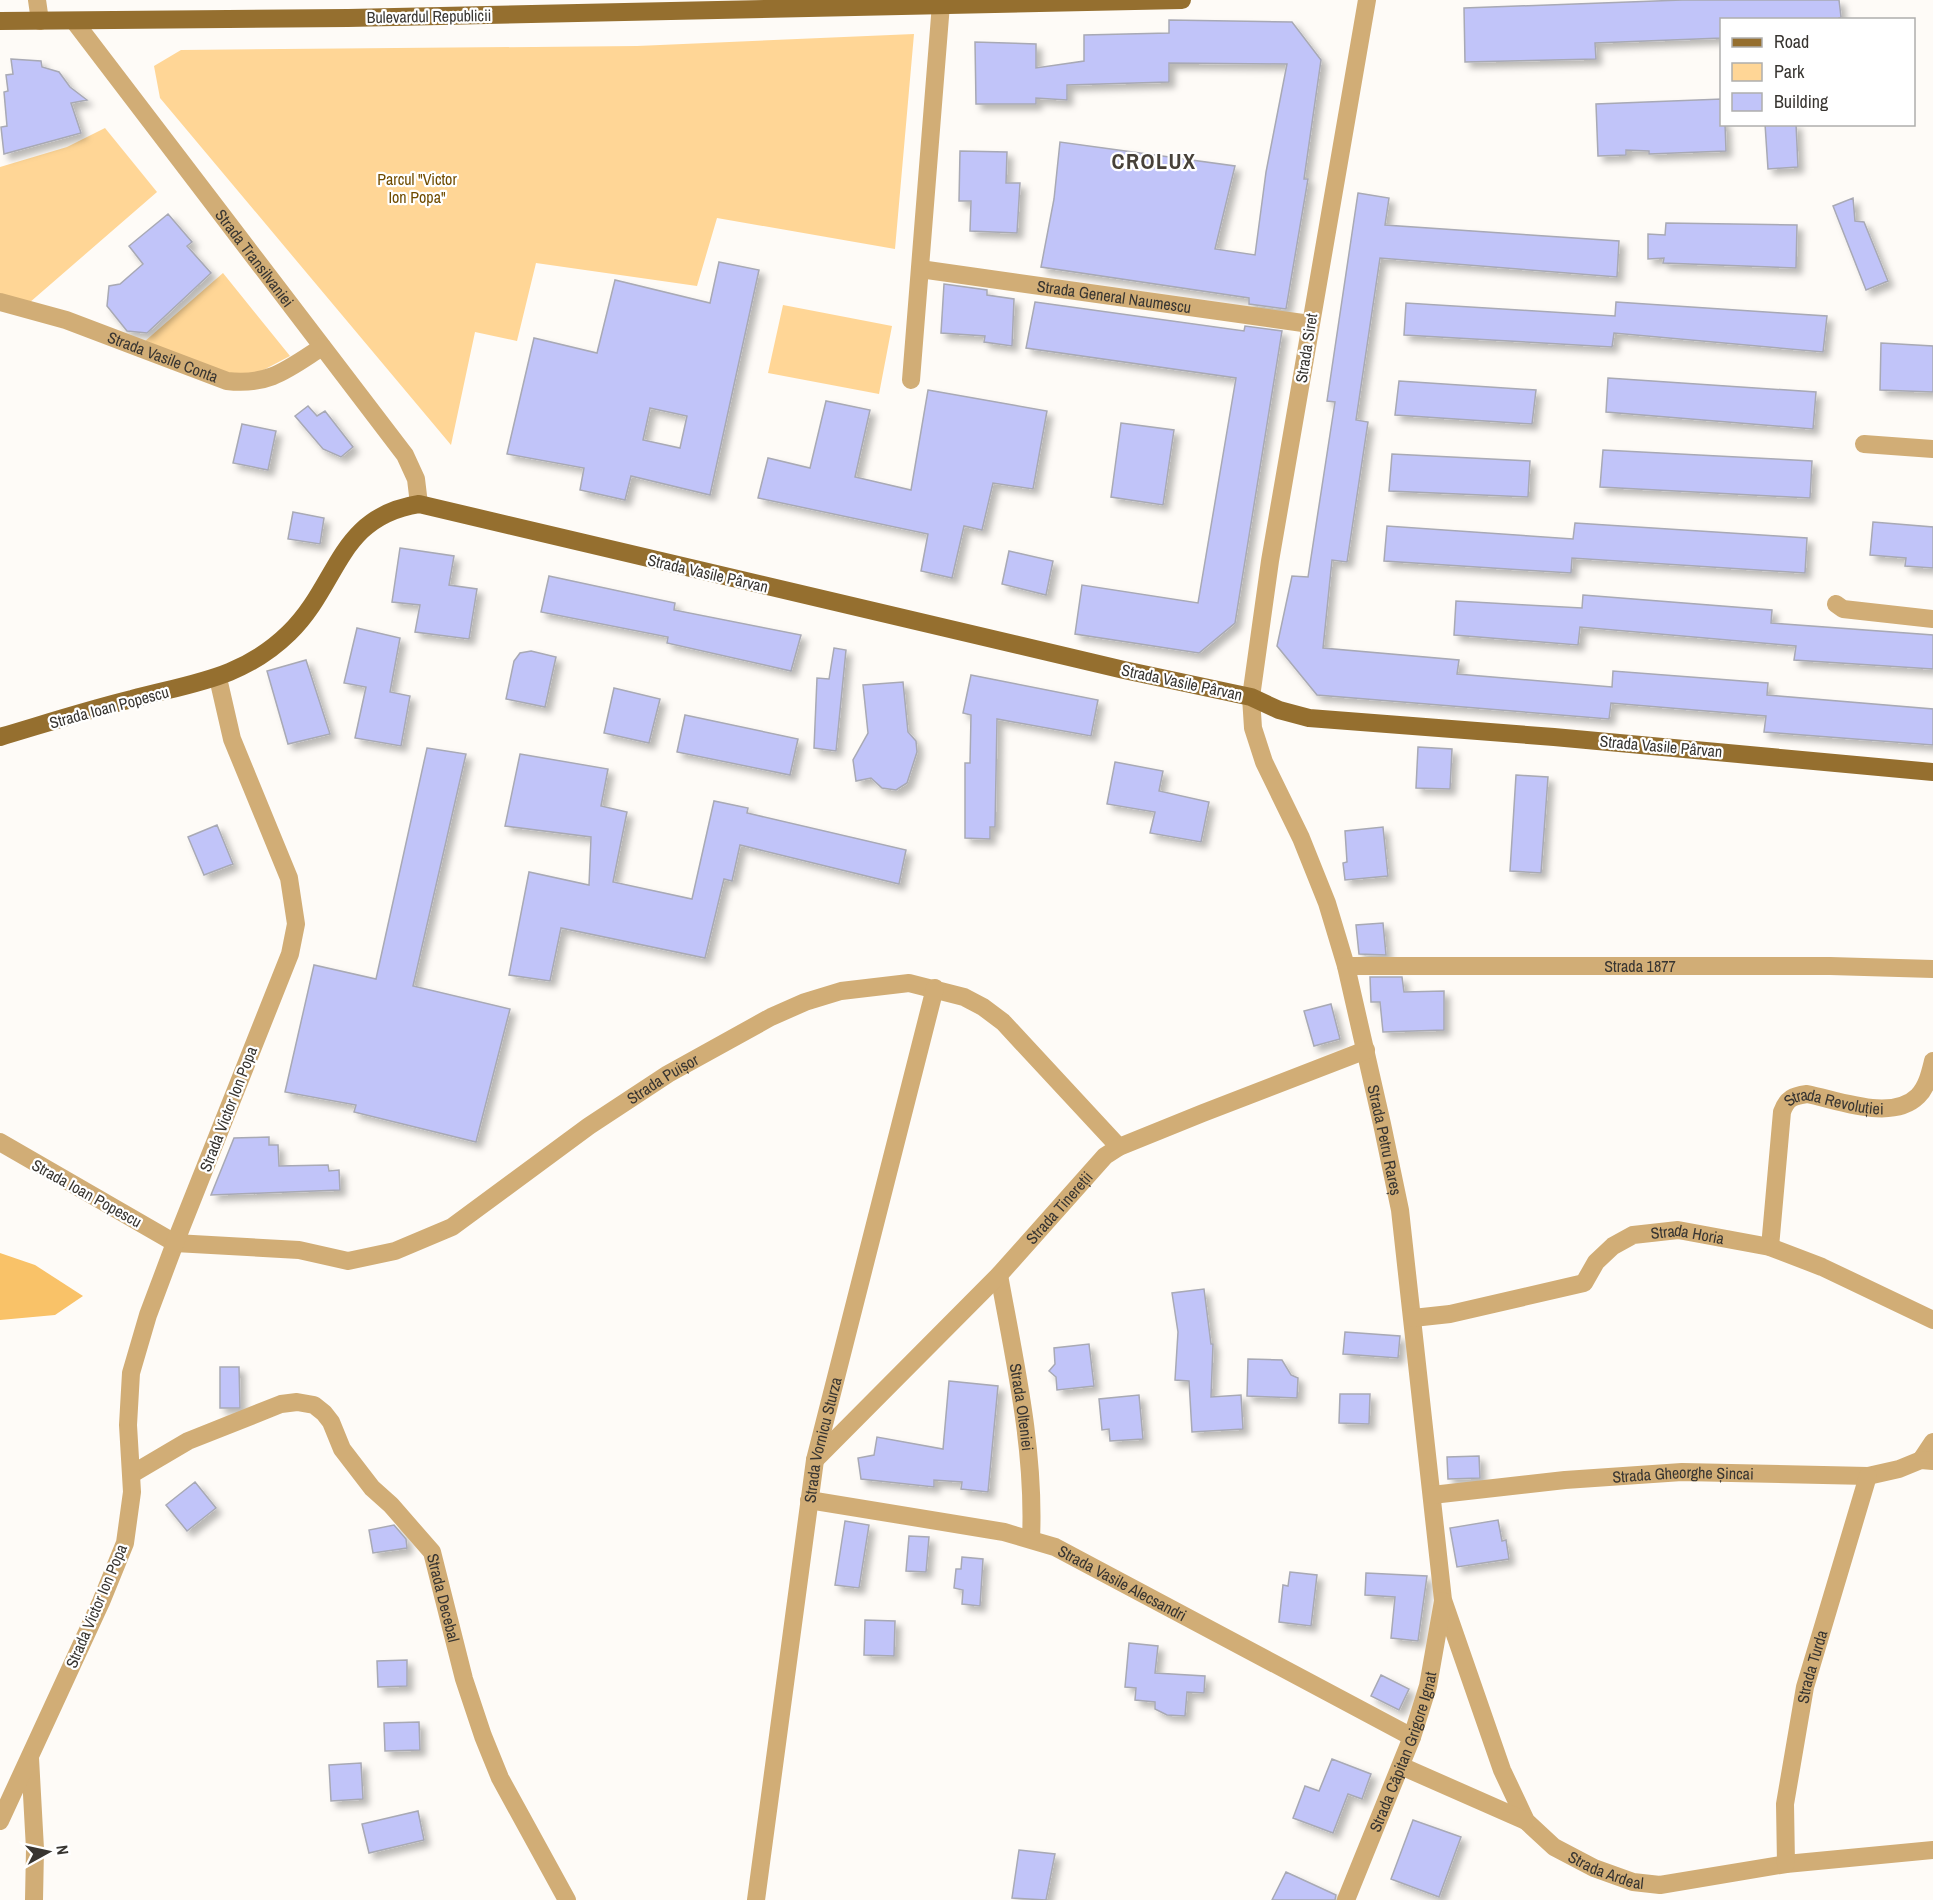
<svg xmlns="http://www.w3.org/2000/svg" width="1933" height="1900" viewBox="0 0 1933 1900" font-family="'Archivo Narrow',sans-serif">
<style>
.green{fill:#ffd696}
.water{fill:#f9c268}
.building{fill:#c1c4f9;stroke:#a8a9b4;stroke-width:1.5;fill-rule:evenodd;filter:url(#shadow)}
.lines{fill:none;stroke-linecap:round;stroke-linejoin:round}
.minor{stroke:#d1ad76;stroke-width:18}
.major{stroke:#956f2f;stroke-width:18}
.labels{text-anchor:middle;stroke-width:4.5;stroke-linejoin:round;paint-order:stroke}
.street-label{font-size:16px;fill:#383531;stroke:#fff}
.park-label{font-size:16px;fill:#704c00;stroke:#fff}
.district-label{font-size:22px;font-weight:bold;letter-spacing:1.5px;fill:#474139;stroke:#fff}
</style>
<defs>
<filter id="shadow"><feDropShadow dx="5.5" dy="5.5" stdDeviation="3" flood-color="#0004"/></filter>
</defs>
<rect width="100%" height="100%" fill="#fefbf7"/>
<path class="green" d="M914 34 895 249 717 218 697 286 536 263 517 341 475 332 451 445 160 98 154 66 181 50 637 46Z
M105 128 157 192 29 303 0 295V167L67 147Z
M223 273 290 356 254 375 227 373 144 342Z
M783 305 892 326 879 394 768 373Z"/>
<path class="water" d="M0 1253 35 1265 83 1296 55 1315 0 1320Z"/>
<path class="building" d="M1682 0H1839L1841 17 1836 20H1722V38L1595 43 1596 59 1465 62 1464 8Z
M1169 20 1292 22 1321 60 1304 179H1308L1286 309 1249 304V298L1041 267 1054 199 1060 142 1235 166 1215 249 1255 255 1266 172 1287 64 1169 63V82L1067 85V100L1036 98V104H976L975 42 1036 44V68L1084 61V35L1169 33Z
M11 59 41 61 42 67 59 72 70 87 87 100 71 103 81 133 4 154 1 127 7 126 4 92 8 91 6 75 13 74Z
M1722 99V124H1725L1726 151 1649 154V151L1626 150V155L1598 156 1596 104Z
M1765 124H1796L1798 167 1768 169Z
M960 151 1007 152 1006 183H1020L1017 233 970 231 971 201H959Z
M1358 193 1389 198 1385 225 1619 241 1617 277 1380 258 1356 420 1368 422 1347 562 1332 560 1323 648 1459 660 1457 674 1612 687 1613 671 1768 683 1767 695 1933 709V745L1764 732 1766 716 1611 703 1609 719 1317 695 1277 646 1292 576 1308 577 1335 402 1327 401Z
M1853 198 1855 221 1864 222 1888 281 1866 290 1833 206Z
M168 214 192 242 187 246 211 273 147 333 127 331 107 306 109 286 120 284 143 264 129 246Z
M1666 223 1797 225 1796 268 1663 263 1664 258 1648 259V234L1665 235Z
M719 262 759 270 710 495 631 476 625 500 580 490 584 468 507 454 534 338 597 353 615 280 710 303ZM650 408 687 416 680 448 643 440Z
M944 284 987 290V295L1014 299 1012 346 984 342 985 336 941 333Z
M1035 302 1244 331 1245 326 1282 331 1235 623 1199 653 1075 634 1082 585 1198 603 1236 378 1026 348Z
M1616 302 1827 316 1823 352 1614 333 1612 347 1404 335 1406 303 1615 316Z
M1881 343 1933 346V392L1880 390Z
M1608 378 1816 392 1813 429 1606 412Z
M1399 381 1536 390 1532 424 1395 415Z
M928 390 1047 411 1033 489 993 483 982 530 964 526 952 578 921 571 928 534 758 498 768 458 810 468 826 401 870 410 855 477 911 490Z
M308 406 317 416 325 411 353 447 341 457 323 449 295 416Z
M1121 423 1174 430 1163 505 1111 497Z
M242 424 276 431 268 470 233 463Z
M1603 450 1812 461 1810 498 1600 487Z
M1392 454 1530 461 1528 497 1389 491Z
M293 512 324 518 320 544 288 539Z
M1873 522 1933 527V568L1905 566 1906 558 1870 555Z
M1575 523 1807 538 1805 573 1572 558 1571 573 1384 561 1387 526 1573 539Z
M400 548 454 556 449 585 477 589 469 639 415 632 420 605 392 602Z
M1009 551 1053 561 1046 595 1002 584Z
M549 576 675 603 674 610 801 635 791 671 667 643 668 637 541 612Z
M1583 595 1772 610 1771 623 1933 635V669L1794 660 1796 646 1580 627 1578 645 1454 635 1456 601 1582 608Z
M357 628 400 638 390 692 410 696 401 746 355 738 366 687 344 683Z
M834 648 846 650 836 751 814 748 817 678 829 679Z
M531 651 556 657 545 707 506 699 514 661 520 653Z
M306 660 330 734 288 744 267 671Z
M971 675 1098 700 1091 736 997 719 995 827H990V839L965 838V763H970L971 715 963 713Z
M903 682 908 732 916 741 917 752 907 783 896 790 882 788 871 778 856 781 853 760 868 733 863 685Z
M614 688 660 699 649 743 604 733Z
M685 715 798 739 790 775 677 752Z
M1418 747 1452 749 1450 789 1416 788Z
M427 748 466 754 413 986 510 1009 476 1142 354 1112 356 1105 285 1092 314 965 376 979Z
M520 754 608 769 601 806 627 812 613 882 692 899 714 801 748 808 747 813 906 850 899 884 740 845 732 881 724 879 705 958 561 928 550 981 509 975 529 872 589 885 591 837 505 826Z
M1115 762 1163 771 1159 791 1209 802 1201 842 1150 833 1155 812 1107 804Z
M1516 775 1548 777 1541 873 1510 871Z
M217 825 233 864 204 875 188 837Z
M1383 827 1388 876 1345 880 1343 863 1347 862 1345 831Z
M1383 923 1386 955 1359 954 1356 925Z
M1370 977H1402L1404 992 1444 991V1030L1383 1032 1380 1002H1371Z
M1331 1004 1340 1039 1314 1046 1304 1011Z
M269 1137V1145H278L279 1166 328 1165 329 1171 339 1170 340 1190 211 1195 234 1138Z
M1204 1289 1211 1344H1213L1211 1397 1241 1395 1243 1429 1192 1432 1189 1381 1175 1380 1178 1332 1172 1293Z
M1345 1332 1400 1336 1398 1358 1343 1354Z
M1089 1344 1094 1386 1057 1390 1056 1377 1049 1371 1055 1364 1054 1348Z
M1248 1359 1282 1360 1291 1375 1298 1378 1297 1398 1247 1396Z
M220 1367H239L240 1408H220Z
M949 1381 998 1386 988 1492 961 1489 962 1482 934 1480V1487L861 1479 858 1458 874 1455 877 1437 943 1449Z
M1340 1394H1370L1369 1424 1339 1423Z
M1139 1395 1143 1439 1110 1441 1109 1429 1102 1430 1099 1399Z
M1479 1456 1480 1478 1448 1479 1447 1457Z
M195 1482 216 1508 187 1531 166 1505Z
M1498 1520 1502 1541 1506 1540 1509 1559 1457 1567 1450 1528Z
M845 1521 869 1525 859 1588 835 1585Z
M394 1525 406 1539 407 1548 373 1553 369 1530Z
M909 1536 929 1537 926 1572 906 1571Z
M962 1557 983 1559 980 1606 962 1604 963 1590 954 1588 956 1569H961Z
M1290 1572 1317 1575 1311 1626 1279 1622 1283 1585 1288 1586Z
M1366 1573 1427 1576 1418 1641 1391 1638 1395 1597 1365 1595Z
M865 1620 895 1621 894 1656 864 1655Z
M1129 1643 1158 1646 1155 1673 1205 1676 1204 1693 1187 1692 1185 1716 1167 1715 1155 1709V1702L1135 1700 1136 1688 1125 1687Z
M407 1660V1686L378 1687 377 1661Z
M1381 1675 1409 1689 1399 1710 1371 1696Z
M419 1722 420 1750 385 1751 384 1723Z
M1332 1759 1371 1774 1362 1799 1348 1794 1333 1833 1293 1818 1305 1786 1319 1791Z
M361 1763 363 1799 331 1801 329 1765Z
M418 1811 424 1840 369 1853 362 1824Z
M1413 1820 1461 1837 1439 1897 1391 1879Z
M1019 1850 1055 1854 1046 1900 1012 1898Z
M1286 1872 1336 1895 1335 1900H1272Z"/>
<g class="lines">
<g class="minor">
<path d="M37 0 40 21"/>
<path id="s1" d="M1367 0 1270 561 1251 697 1253 728 1264 762 1301 838 1327 903 1346 966 1382 1124 1400 1210 1443 1600 1502 1770 1526 1821 1554 1847 1594 1868 1633 1882 1660 1885 1786 1864 1933 1850"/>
<path id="s2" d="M74 21 405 455 416 479 419 504"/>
<path id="s3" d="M920 269 1310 324"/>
<path id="s4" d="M0 302 66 320 227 381C269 386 288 369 322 347"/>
<path d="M911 380 941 4"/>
<path d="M1864 444 1933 449"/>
<path d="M1836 604 1843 609 1933 619"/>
<path id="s5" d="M1346 966H1830L1933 969"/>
<path id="s6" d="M0 1142 175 1243 299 1250 348 1261 395 1251 452 1227 589 1126 668 1074 771 1017 805 1002 841 991 909 983 964 997 983 1007 1003 1022 1119 1147"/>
<path id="s7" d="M1770 1247 1782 1112C1787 1098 1793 1096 1807 1094 1838 1100 1892 1122 1918 1096 1927 1087 1930 1073 1933 1061"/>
<path id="s8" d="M999 1275C1015 1363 1035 1450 1031 1539"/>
<path id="s9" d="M1413 1318 1450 1314 1584 1283 1596 1262 1613 1246 1633 1235 1678 1230 1770 1247 1822 1267 1933 1320"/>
<path id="s10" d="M815 1460 999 1275 1105 1156 1119 1147 1203 1113 1366 1050"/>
<path d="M1921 1460 1933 1442"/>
<path id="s11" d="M132 1474 188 1441 281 1404 297 1402 314 1405 324 1413 331 1422 342 1449 372 1488 391 1505 432 1552 464 1679 483 1736 500 1778 567 1900"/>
<path id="s12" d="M1432 1495 1565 1480 1682 1472 1868 1476 1899 1469 1921 1460 1933 1461"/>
<path id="s13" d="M809 1500 1004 1532 1055 1547 1412 1737"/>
<path d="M30 1758 35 1849 34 1900"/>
<path d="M1401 1766 1526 1821"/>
<path d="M0 1821 101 1602 125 1543 132 1492 128 1425 131 1373 148 1315 175 1243 290 954 296 924 289 878 232 739 218 678"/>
<path id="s14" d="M1786 1864 1785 1804 1805 1687 1868 1476"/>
<path id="s15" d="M756 1900 815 1460 935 988"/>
<path id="s16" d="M1346 1900 1412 1737 1428 1686 1443 1601"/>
</g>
<path class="major" d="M0 21 348 18 1182 0
M0 737C44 724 87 710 132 699 191 683 242 679 289 633 340 583 337 517 419 504L1124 670 1251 697 1279 710 1309 718 1554 737 1933 772"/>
</g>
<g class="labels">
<g class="street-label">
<text transform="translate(429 16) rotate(-1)" y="6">Bulevardul Republicii</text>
<text dy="6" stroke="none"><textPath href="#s2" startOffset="298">Strada Transilvaniei</textPath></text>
<text dy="6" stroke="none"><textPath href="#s3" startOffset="196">Strada General Naumescu</textPath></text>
<text transform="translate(1306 348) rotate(-81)" y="6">Strada Siret</text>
<text dy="6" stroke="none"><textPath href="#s4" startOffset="172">Strada Vasile Conta</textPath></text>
<text transform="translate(708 573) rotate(13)" y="6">Strada Vasile Pârvan</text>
<text transform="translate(1182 682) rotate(12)" y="6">Strada Vasile Pârvan</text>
<text transform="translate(109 707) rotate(-15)" y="6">Strada Ioan Popescu</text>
<text transform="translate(1661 746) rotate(5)" y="6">Strada Vasile Pârvan</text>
<text dy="6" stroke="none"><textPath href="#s5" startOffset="294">Strada 1877</textPath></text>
<text dy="6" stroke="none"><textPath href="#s6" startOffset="744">Strada Puișor</textPath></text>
<text dy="6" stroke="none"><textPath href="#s7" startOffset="196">Strada Revoluției</textPath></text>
<text transform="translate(228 1109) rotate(-69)" y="6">Strada Victor Ion Popa</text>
<text dy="6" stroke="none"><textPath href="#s1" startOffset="1172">Strada Petru Rareș</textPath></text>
<text transform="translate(87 1193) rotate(29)" y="6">Strada Ioan Popescu</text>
<text dy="6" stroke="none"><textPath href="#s10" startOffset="351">Strada Tinereții</textPath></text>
<text dy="6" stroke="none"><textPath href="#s9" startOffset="300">Strada Horia</textPath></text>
<text dy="6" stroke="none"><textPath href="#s8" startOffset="134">Strada Olteniei</textPath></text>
<text dy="6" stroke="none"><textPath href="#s15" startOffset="465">Strada Vornicu Sturza</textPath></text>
<text dy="6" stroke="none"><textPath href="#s12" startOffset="252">Strada Gheorghe Șincai</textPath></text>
<text dy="6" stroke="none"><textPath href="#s13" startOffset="327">Strada Vasile Alecsandri</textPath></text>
<text dy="6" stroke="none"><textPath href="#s11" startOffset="436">Strada Decebal</textPath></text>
<text transform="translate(96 1606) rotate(-67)" y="6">Strada Victor Ion Popa</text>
<text dy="6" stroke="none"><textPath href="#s14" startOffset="200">Strada Turda</textPath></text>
<text dy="6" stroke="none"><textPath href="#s16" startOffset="159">Strada Căpitan Grigore Ignat</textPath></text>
<text dy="6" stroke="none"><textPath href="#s1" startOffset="1968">Strada Ardeal</textPath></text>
</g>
<g class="park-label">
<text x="417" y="185">Parcul "Victor<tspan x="417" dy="18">Ion Popa"</tspan></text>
</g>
<g class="district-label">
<text x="1154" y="169">CROLUX</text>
</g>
</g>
<rect x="1720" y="18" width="195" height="108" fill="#ffffff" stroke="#afaead" stroke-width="1.5"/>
<rect x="1732" y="38" width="30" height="9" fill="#956f2f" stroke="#afaead" stroke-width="1.5"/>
<text x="1774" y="48" font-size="18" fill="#383531">Road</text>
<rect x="1732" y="63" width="30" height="18" fill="#ffd696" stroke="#afaead" stroke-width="1.5"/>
<text x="1774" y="78" font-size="18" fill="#383531">Park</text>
<rect x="1732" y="93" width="30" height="18" fill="#c1c4f9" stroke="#afaead" stroke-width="1.5"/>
<text x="1774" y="108" font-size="18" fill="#383531">Building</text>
<g transform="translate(48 1852) rotate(82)" stroke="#ffffff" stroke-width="4.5" paint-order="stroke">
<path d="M0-4.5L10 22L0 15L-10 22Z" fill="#383531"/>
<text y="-9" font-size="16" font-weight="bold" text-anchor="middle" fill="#383531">N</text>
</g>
</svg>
